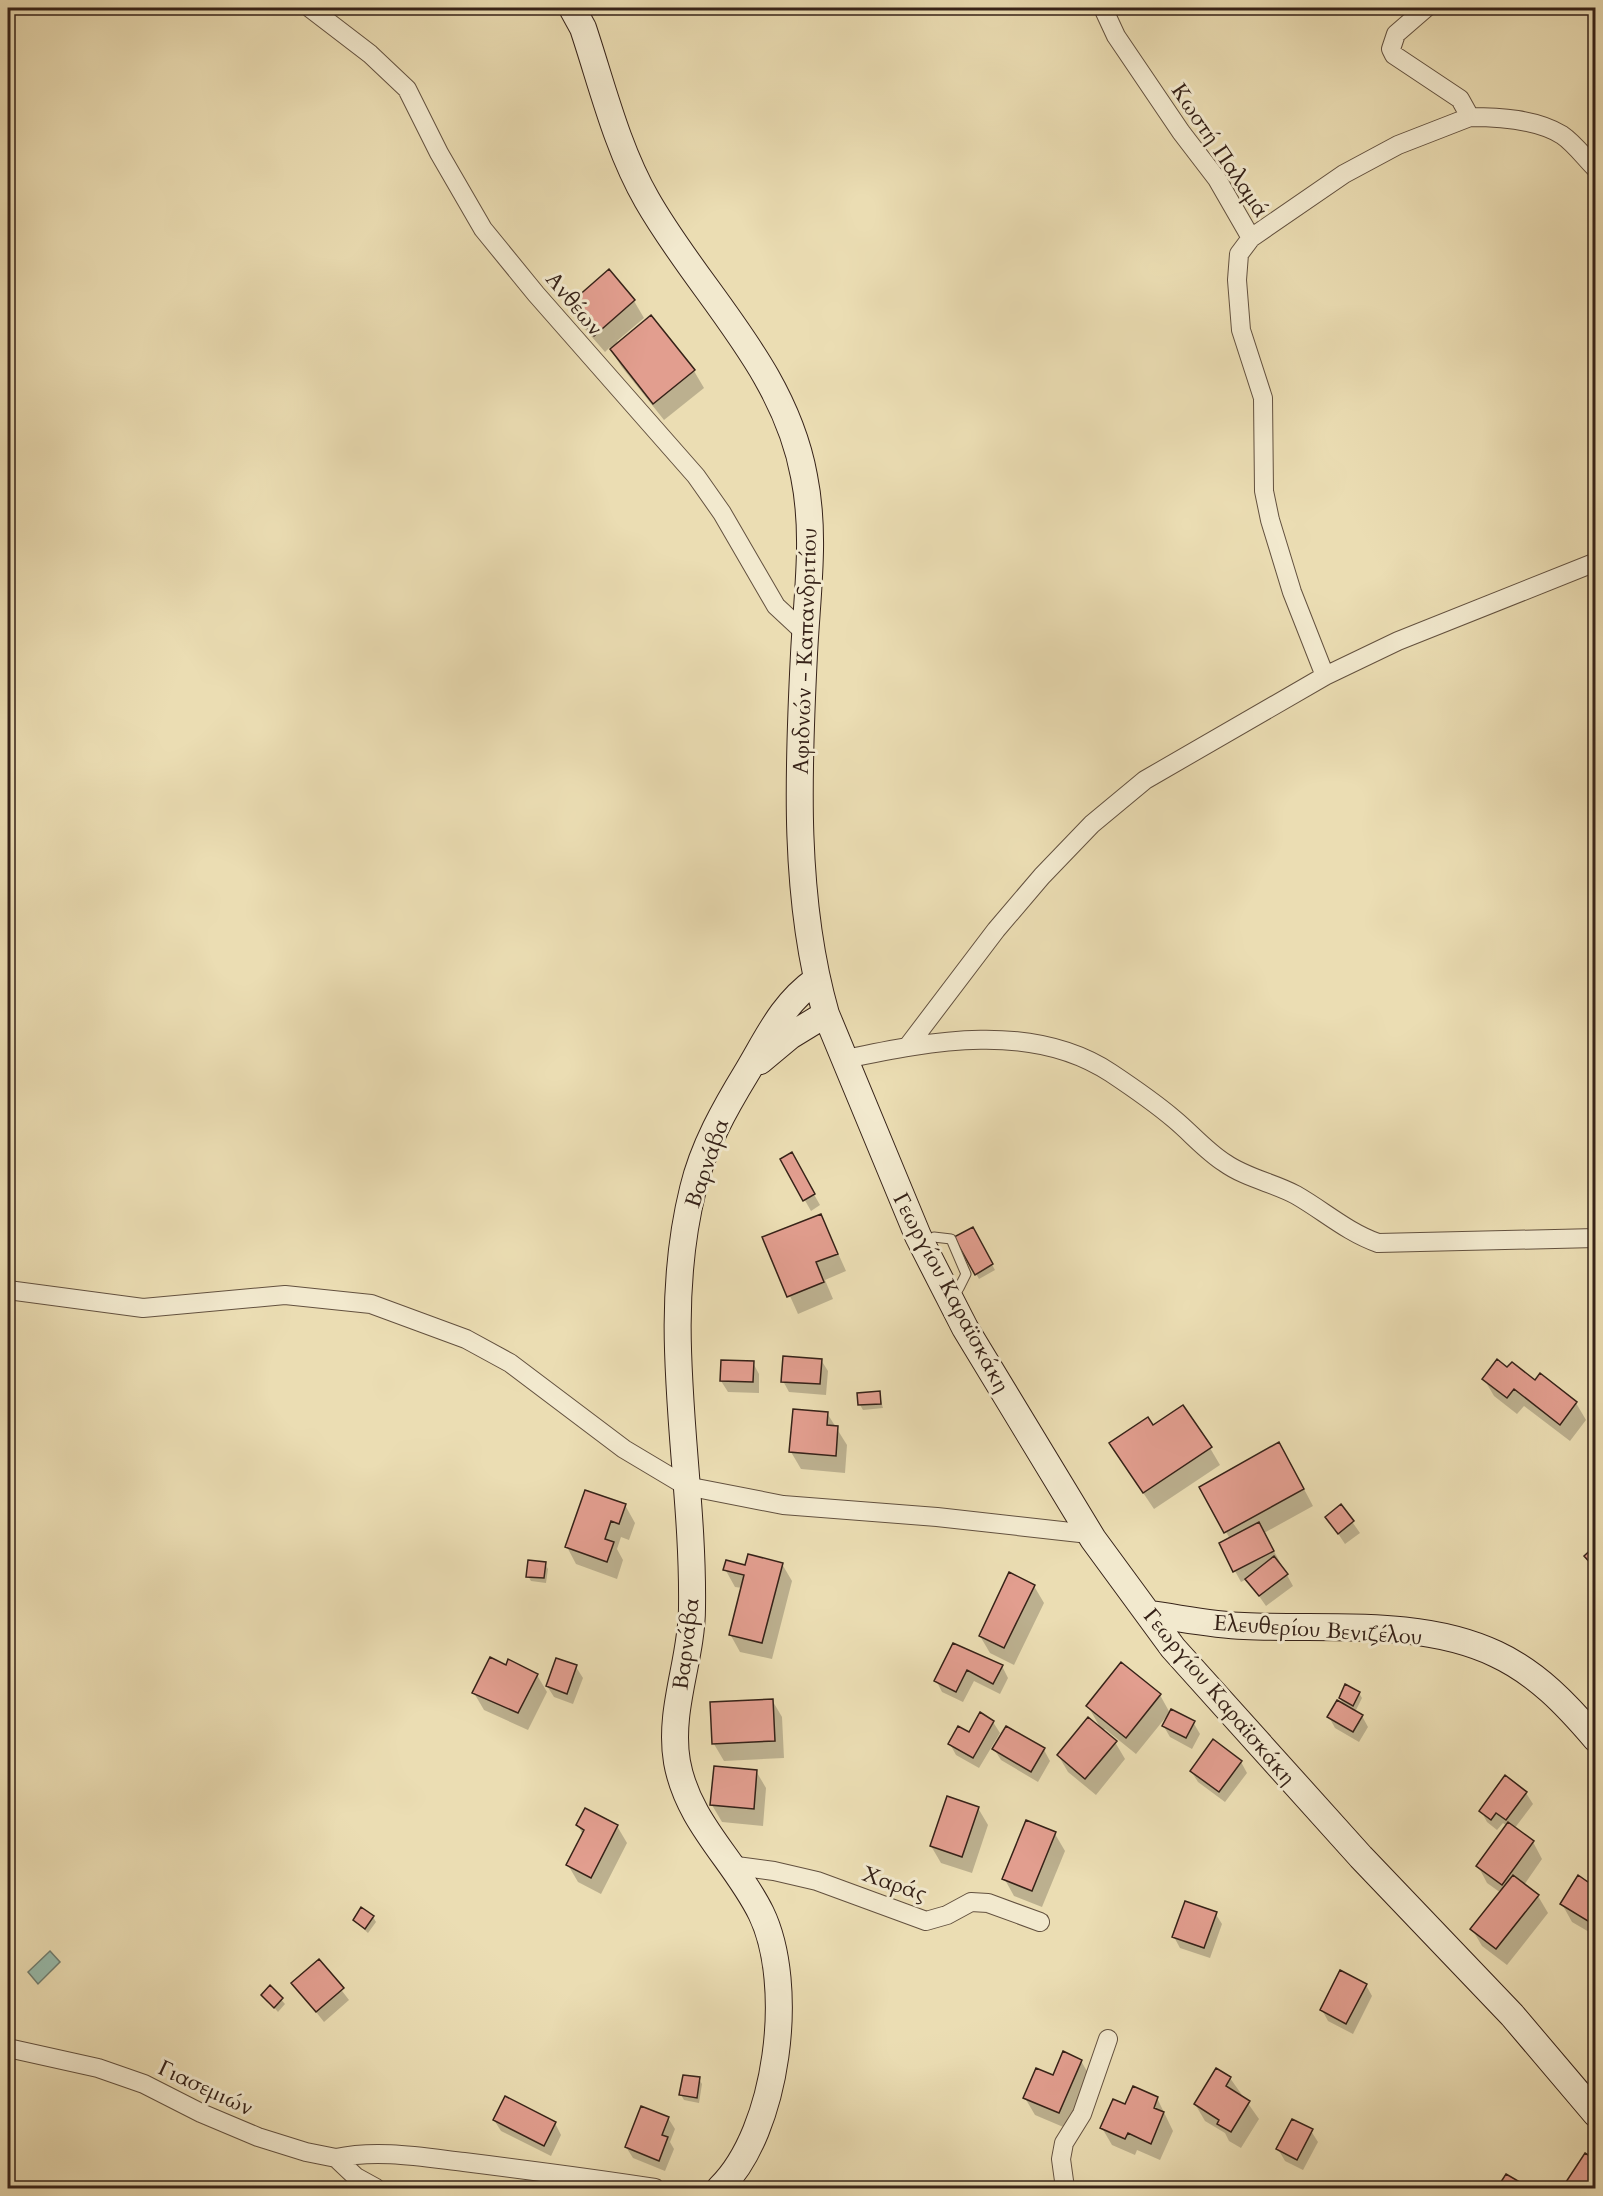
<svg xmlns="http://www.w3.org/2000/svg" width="1603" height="2196" viewBox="0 0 1603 2196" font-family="Cardo,serif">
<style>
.water{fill:#98bcac;stroke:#717e71;stroke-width:1.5}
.shadow{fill:#0003}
.building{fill:#e29e8f;stroke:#362218;stroke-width:1.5}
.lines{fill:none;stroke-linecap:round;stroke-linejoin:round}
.lane-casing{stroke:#63513f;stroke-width:11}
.street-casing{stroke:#63513f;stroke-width:20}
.secondary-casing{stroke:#362218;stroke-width:28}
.lane{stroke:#f2e9ce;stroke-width:9}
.street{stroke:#f2e9ce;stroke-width:18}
.secondary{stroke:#f2e9ce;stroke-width:26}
.labels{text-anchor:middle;stroke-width:6;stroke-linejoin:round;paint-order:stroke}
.street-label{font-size:22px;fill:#362218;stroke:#f2e9ce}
</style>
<rect width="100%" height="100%" fill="#ebddb3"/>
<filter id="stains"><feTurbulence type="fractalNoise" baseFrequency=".00333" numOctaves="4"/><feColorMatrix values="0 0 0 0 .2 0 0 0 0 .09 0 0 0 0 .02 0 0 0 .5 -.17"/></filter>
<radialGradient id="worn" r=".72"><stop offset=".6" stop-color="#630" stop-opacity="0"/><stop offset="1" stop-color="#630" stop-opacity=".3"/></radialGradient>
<path class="water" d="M50 1951 60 1962 38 1984 28 1972Z"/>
<path class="shadow" d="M634 301 644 318 617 341 619 343 651 317 694 371 704 388 664 420 621 366 610 347 605 352 579 322 569 305Z
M791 1154 820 1205 811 1211 782 1160Z
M821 1215 846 1271 825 1280 833 1299 798 1314 764 1238Z
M972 1229 995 1270 979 1279 956 1237Z
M821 1360 828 1371 826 1395 789 1392 783 1381Z
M753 1363 759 1374V1393L728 1392 721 1381Z
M1508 1369 1576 1403 1586 1420 1570 1441 1524 1406 1517 1414 1494 1396 1484 1379Z
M879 1393 883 1408 863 1410 860 1405Z
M827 1413 847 1445 845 1473 801 1469 791 1452Z
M1153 1427 1210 1448 1220 1465 1154 1509 1121 1460Z
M1289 1461 1313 1506 1264 1533 1293 1586 1266 1606 1247 1579 1241 1582 1235 1571 1221 1544 1230 1539 1201 1487Z
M625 1505 635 1523 629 1540 621 1537 617 1549 623 1560 617 1579 576 1564 567 1547Z
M1341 1506 1360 1533 1345 1544 1327 1517Z
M545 1564 548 1569 546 1583 531 1581 528 1576Z
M782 1564 792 1581 772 1659 740 1652 730 1634 742 1588 735 1587 725 1569Z
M1034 1586 1044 1603 1014 1665 990 1653 980 1636Z
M954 1645 1002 1666 1008 1678 1000 1694 974 1681 963 1702 942 1692 936 1680Z
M576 1667 583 1678 573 1704 554 1697 547 1686Z
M537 1675 547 1692 528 1730 484 1710 474 1693Z
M1359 1693 1362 1698 1355 1712 1362 1716 1368 1727 1359 1742 1335 1728 1329 1717 1344 1706 1340 1698Z
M1160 1695 1170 1713 1193 1722 1200 1734 1192 1749 1170 1737 1163 1725 1166 1717 1136 1754 1105 1729 1103 1731 1115 1742 1125 1759 1096 1795 1068 1772 1058 1755 1101 1729 1088 1706Z
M772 1700 782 1717 784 1758 724 1761 714 1744Z
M993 1722 1000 1733 979 1768 956 1755 950 1744Z
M994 1749 1044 1750 1050 1761 1038 1782 1001 1760Z
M1241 1762 1247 1773 1225 1802 1198 1782 1191 1771Z
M756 1771 766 1788 763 1826 722 1822 712 1805Z
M1526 1793 1533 1804 1514 1829 1533 1842 1542 1859 1524 1885 1538 1896 1548 1913 1507 1965 1482 1946 1472 1929 1501 1893 1487 1883 1478 1866 1507 1826 1503 1823 1497 1830 1487 1822 1481 1811Z
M978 1808 988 1825 972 1873 941 1863 931 1846Z
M578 1825 617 1826 627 1843 601 1894 578 1882 568 1865 583 1835Z
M1055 1834 1065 1851 1042 1907 1014 1896 1004 1878Z
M1596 1873V1936L1572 1922 1562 1904 1589 1884Z
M1215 1913 1222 1924 1210 1958 1180 1948 1174 1937Z
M373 1917 376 1922 368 1933 354 1920Z
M319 1961 349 2000 324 2022 293 1983Z
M1366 1985 1372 1996 1353 2034 1328 2021 1322 2010Z
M270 1987 285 2004 278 2012 263 1995Z
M1081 2061 1091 2078 1068 2129 1035 2115 1025 2098Z
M1230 2078 1259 2119 1241 2148 1229 2141 1225 2133 1205 2121 1195 2104Z
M699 2079 702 2084 699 2103 684 2100 681 2095Z
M1157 2098 1173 2131 1160 2160 1137 2150 1135 2155 1112 2145 1102 2128 1126 2106Z
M668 2118 675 2129 670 2142 674 2149 665 2171 633 2158 626 2147Z
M494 2120 555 2123 561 2135 551 2156 501 2131Z
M1311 2131 1318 2142 1303 2170 1285 2161 1278 2149Z
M1585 2155 1596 2162V2188H1564Z"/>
<path class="building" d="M609 269 635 300 594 336 568 305Z
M651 315 695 370 653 404 610 349Z
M792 1152 815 1194 803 1201 780 1159Z
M821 1214 838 1254 816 1262 824 1282 787 1297 762 1237Z
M973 1227 993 1264 975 1275 954 1237Z
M783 1356 822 1359 820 1384 781 1382Z
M1497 1359 1507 1367 1512 1362 1535 1380 1540 1373 1577 1402 1560 1425 1514 1389 1507 1398 1482 1379Z
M721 1360 754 1361 753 1382 720 1381Z
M880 1391 881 1404 858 1405 857 1393Z
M1183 1405 1212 1447 1143 1493 1109 1443 1148 1417 1153 1425Z
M793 1409 828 1412 827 1425 838 1426 836 1456 789 1452Z
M1279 1442 1304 1489 1224 1533 1199 1487Z
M585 1490 626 1504 619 1524 611 1521 605 1539 614 1542 607 1562 565 1547Z
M1341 1504 1354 1521 1338 1534 1325 1517Z
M1259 1522 1274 1551 1233 1572 1219 1543Z
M1596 1545V1569L1584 1556Z
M748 1554 783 1563 762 1643 729 1635 744 1575 723 1570 726 1560 745 1565Z
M1274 1556 1288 1574 1259 1596 1245 1579Z
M528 1560 546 1562 544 1578 526 1577Z
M1009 1572 1035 1585 1004 1648 979 1636Z
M953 1643 1003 1665 993 1684 967 1670 956 1692 934 1681Z
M490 1657 506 1665 508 1659 538 1674 518 1713 472 1693Z
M556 1658 577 1665 567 1694 546 1686Z
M1121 1662 1161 1694 1126 1738 1086 1706Z
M1345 1684 1360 1692 1353 1706 1339 1698Z
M773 1699 775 1741 712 1744 710 1702Z
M1337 1700 1363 1715 1353 1732 1327 1717Z
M1171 1709 1195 1721 1186 1738 1162 1726Z
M980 1712 994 1721 973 1758 948 1744 958 1726 969 1732Z
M1088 1717 1117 1741 1085 1779 1057 1755Z
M1006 1726 1045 1748 1031 1772 992 1749Z
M1213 1739 1242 1761 1219 1792 1190 1771Z
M714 1766 757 1770 754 1809 710 1805Z
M1505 1775 1527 1792 1506 1820 1496 1813 1491 1820 1479 1811Z
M947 1796 979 1807 962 1857 930 1846Z
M585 1808 618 1825 591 1878 566 1865 584 1830 576 1825Z
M1026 1820 1056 1832 1032 1891 1002 1879Z
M1508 1822 1534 1841 1502 1885 1476 1866Z
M1595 1871H1596V1926L1560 1904 1578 1875 1588 1882Z
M1513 1875 1539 1895 1496 1949 1470 1929Z
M1185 1901 1217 1912 1204 1948 1172 1937Z
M361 1907 374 1916 365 1929 353 1920Z
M319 1959 344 1988 316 2012 291 1983Z
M1340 1970 1367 1984 1346 2024 1320 2010Z
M270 1985 283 1998 274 2008 261 1995Z
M1063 2051 1082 2060 1059 2113 1023 2098 1036 2068 1053 2075Z
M1216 2068 1231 2077 1226 2086 1250 2101 1231 2132 1217 2124 1219 2120 1194 2104Z
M683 2075 700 2077 697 2098 679 2095Z
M1133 2086 1158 2097 1154 2108 1164 2112 1151 2144 1128 2133 1125 2139 1100 2128 1113 2099 1125 2104Z
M505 2096 556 2122 544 2146 493 2120Z
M641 2106 669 2117 662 2135 668 2137 659 2161 625 2147Z
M1292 2119 1313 2129 1297 2160 1276 2149Z
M1585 2153 1596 2160V2178L1589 2188H1562Z
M1506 2174 1530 2188H1497Z"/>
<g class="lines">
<defs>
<path id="lane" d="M934 1237 951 1239 966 1274 959 1288"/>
<path id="street" d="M310 8 370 54 407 89 439 153 483 229 536 294 696 476 722 513 776 606 805 633
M1103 8 1116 36 1181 132 1217 179 1251 238 1239 254 1237 280 1241 330 1263 398 1264 491 1270 520 1292 592 1325 676
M1426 8 1396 34 1391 49 1394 55 1460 99 1470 117C1499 117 1536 119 1562 135 1574 143 1585 158 1596 169
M1251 238 1344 174 1398 145 1470 117
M908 1046 996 930 1042 876 1092 824 1145 780 1325 676 1398 641 1596 562
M845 1059C931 1041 1032 1021 1111 1073 1132 1087 1154 1102 1174 1119 1191 1133 1206 1151 1225 1163 1246 1178 1274 1183 1296 1195 1324 1211 1347 1232 1378 1243L1596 1238
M8 1290 143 1308 285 1295 371 1304 466 1339 510 1363 624 1449 686 1486 783 1505 937 1517 1089 1534
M729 1865 774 1871 817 1881 926 1921 947 1915 971 1902 988 1903 1040 1922
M8 2048 98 2068 144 2084 201 2113 258 2137 306 2152 336 2158 356 2177 376 2188
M336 2158C377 2149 422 2157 464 2162 528 2170 591 2178 655 2188
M1065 2188 1061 2159 1064 2143 1082 2114 1108 2039"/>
<path id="secondary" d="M572 8 583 28C602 85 617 148 647 200 700 293 784 367 804 476 816 535 807 594 804 654 798 772 793 899 826 1014L918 1236 965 1328 1093 1539 1173 1648 1361 1857 1512 2015 1596 2114
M760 1061 790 1036 826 1014
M1149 1614C1180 1618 1212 1625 1244 1626 1326 1630 1420 1618 1496 1654 1537 1673 1567 1705 1596 1739
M720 2188C778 2131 796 1985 761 1913 735 1860 688 1823 677 1762 668 1710 692 1659 692 1608 694 1466 658 1330 693 1189 703 1147 725 1108 747 1072 768 1037 782 1004 816 980"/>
</defs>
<use href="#lane" class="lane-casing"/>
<use href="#street" class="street-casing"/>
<use href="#secondary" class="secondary-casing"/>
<use href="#lane" class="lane"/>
<use href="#street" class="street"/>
<use href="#secondary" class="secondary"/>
</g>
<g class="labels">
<g class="street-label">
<text transform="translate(1221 150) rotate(56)" y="8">Κωστή Παλαμά</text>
<text transform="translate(575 303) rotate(50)" y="8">Ανθέων</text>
<text transform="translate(804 651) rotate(-88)" y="8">Αφιδνών - Καπανδριτίου</text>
<text transform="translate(706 1163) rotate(-71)" y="8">Βαρνάβα</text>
<text transform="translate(952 1292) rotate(62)" y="8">Γεωργίου Καραϊσκάκη</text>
<text transform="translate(1318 1629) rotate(4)" y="8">Ελευθερίου Βενιζέλου</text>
<text transform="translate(685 1644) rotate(-83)" y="8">Βαρνάβα</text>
<text transform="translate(1220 1696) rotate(50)" y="8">Γεωργίου Καραϊσκάκη</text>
<text transform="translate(895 1883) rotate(19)" y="8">Χαράς</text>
<text transform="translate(206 2087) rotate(25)" y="8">Γιασεμιών</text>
</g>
</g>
<rect width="1603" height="2196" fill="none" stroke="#ebddb3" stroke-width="30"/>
<rect x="9" y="9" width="1585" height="2178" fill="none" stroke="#362218" stroke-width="3"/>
<rect x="15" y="15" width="1573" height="2166" fill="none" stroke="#362218" stroke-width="1.5"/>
<rect width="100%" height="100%" filter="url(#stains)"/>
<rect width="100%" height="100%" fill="url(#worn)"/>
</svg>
